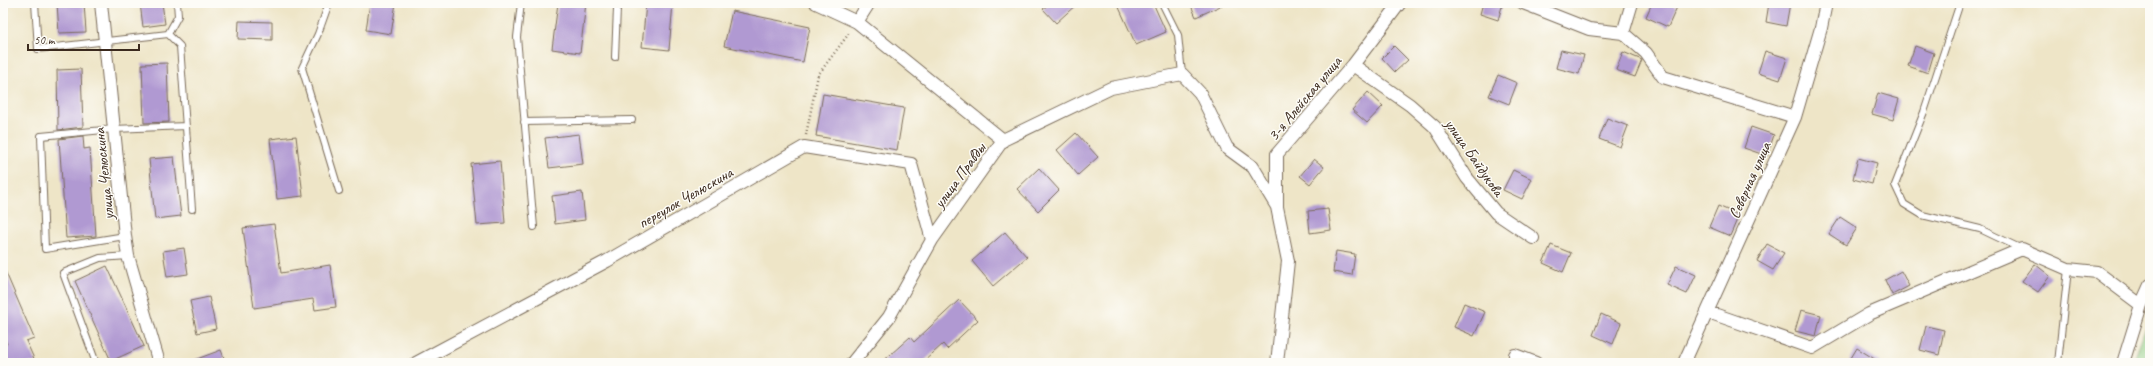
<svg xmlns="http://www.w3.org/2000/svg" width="2153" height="366" viewBox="0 0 2153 366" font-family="Caveat,sans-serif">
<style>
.green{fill:#8dca80;stroke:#647a4f}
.building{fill:#b099d2}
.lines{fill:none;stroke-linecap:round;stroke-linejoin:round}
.service-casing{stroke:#7a6b59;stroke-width:8}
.minor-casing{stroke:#7a6b59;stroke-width:14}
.path{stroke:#7a6b59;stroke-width:2.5;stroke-dasharray:1 3;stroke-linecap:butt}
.service{stroke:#fff;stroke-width:6}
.minor{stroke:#fff;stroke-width:12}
.labels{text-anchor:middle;stroke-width:3;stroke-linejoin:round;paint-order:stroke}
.street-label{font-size:16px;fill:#3b2a1e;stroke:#fdfcf7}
</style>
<rect width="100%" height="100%" fill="#fdfcf7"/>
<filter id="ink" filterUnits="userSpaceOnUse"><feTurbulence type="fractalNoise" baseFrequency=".025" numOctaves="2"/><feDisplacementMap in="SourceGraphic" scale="8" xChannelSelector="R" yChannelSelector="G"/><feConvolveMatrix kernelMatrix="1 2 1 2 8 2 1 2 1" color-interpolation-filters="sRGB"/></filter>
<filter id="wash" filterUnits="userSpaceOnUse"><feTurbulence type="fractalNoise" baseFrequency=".012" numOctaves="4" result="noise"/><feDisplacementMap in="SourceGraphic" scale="16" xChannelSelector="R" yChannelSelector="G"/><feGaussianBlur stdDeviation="0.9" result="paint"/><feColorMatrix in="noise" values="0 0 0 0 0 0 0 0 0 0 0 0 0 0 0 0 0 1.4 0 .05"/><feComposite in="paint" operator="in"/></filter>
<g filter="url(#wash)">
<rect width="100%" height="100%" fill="#eee5c7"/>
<path class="green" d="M2150 316V363H2133Z"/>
<g id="blocks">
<path class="building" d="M57 3H84L86 32 59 33Z
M140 3H162L165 24 143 27Z
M370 3H396L391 34 366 30Z
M558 3H586L580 53 552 49Z
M646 3H673L669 50 642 47Z
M1050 3H1078L1056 23 1043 9Z
M1117 3H1153L1166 32 1136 45Z
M1190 3H1227L1196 17Z
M1483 3H1503L1498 20 1480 14Z
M1652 3H1668L1677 7 1668 27 1646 17Z
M1769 3H1790L1786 26 1766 22Z
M732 11 810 27 803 62 724 46Z
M239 21 272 22V40L238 39Z
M1394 46 1408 60 1395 72 1382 58Z
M1915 46 1934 53 1928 73 1908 66Z
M1561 50 1584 55 1579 74 1556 68Z
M1765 51 1787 58 1780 80 1758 73Z
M1623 52 1642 60 1635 77 1616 70Z
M167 63 169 122 144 123 142 64Z
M81 69 83 127 58 130 57 70Z
M1498 75 1517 83 1509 104 1489 96Z
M1368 92 1383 106 1367 123 1352 110Z
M1878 93 1899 99 1893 120 1872 114Z
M823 94 904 108 897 150 816 136Z
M1607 118 1628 126 1620 147 1599 139Z
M1751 127 1774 135 1767 156 1744 148Z
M1076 133 1098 157 1078 175 1057 150Z
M579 134 583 164 549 168 545 138Z
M83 136 84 149 90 148 96 236 66 238 59 139Z
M296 136 303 196 277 199 270 139Z
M174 157 181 216 155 219 149 159Z
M1858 158 1877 163 1872 184 1853 179Z
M1314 159 1324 167 1310 184 1300 176Z
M500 161 505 223 477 225 471 164Z
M1039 168 1059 190 1038 211 1017 189Z
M1513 170 1532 179 1522 199 1503 190Z
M582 192 585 220 555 224 552 196Z
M1718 206 1739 215 1730 236 1709 227Z
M1328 209 1331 230 1310 233 1308 211Z
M1840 217 1857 228 1846 245 1829 234Z
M274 224 281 273 330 265 336 307 315 310 313 299 254 308 243 228Z
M1005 232 1027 257 993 286 972 261Z
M1767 244 1784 253 1773 270 1757 261Z
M1551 245 1571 253 1563 272 1543 263Z
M184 248 188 274 167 277 163 251Z
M1336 251 1355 254 1352 275 1333 272Z
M2035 264 2050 276 2038 292 2022 281Z
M3 266 34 338 26 341 36 363H5L3 358V346L7 344 3 334Z
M107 266 144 346 111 361 75 281Z
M1676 266 1696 275 1687 294 1667 285Z
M1901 271 1909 286 1892 295 1885 280Z
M209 297 216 329 197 333 190 301Z
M959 300 978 320 947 349 943 344 922 363H881L910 337 914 342Z
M1464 303 1485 312 1474 336 1454 327Z
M1801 310 1821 315 1816 336 1795 331Z
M1601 314 1621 323 1613 344 1593 335Z
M1926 326 1944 330 1939 355 1920 350Z
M1857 348 1881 363H1848Z
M221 350 226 363H190L189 362Z"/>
</g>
</g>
<g filter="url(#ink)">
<use href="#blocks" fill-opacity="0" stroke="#7a6b59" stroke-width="1"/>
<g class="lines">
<defs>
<path id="service" d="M35 3 38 49 168 34 178 16 177 3
M329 3 318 34 302 68 339 191
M521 3 517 37 534 227
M1162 3 1178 35 1182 74
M1960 3 1924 112 1895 185 1904 204 1922 215 1980 229 2022 249
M168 34 180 46 192 209
M615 57 617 8 616 3
M524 122 632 120
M125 236 45 249 41 136 114 129 186 126
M96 363 63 273 100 258 128 256
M2058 363 2068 269"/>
<path id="minor" d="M101 3 125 236 128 256 159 363
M816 3 857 22 1003 140
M1523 3 1589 29 1623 33 1646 53 1663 77 1795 117
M857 22 869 3
M1623 33 1632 3
M1353 65 1410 105 1435 127 1467 178 1496 213 1533 238
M1708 312 1812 348 1869 314 2022 249 2068 269 2097 272 2141 305
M1515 355 1536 363
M416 363 607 261 804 147 911 164 932 240
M852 363 889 317 932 240 1003 140 1111 88 1182 74 1200 93 1227 148 1253 167 1277 207V154L1353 65 1400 3
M1277 363 1288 261 1277 207
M1684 363 1795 117 1821 28 1826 3
M2123 363 2141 305 2150 285"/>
</defs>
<use href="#service" class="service-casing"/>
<use href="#minor" class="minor-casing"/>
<path class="path" d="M806 135 818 75 850 32"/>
<use href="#service" class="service"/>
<use href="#minor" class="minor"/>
</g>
</g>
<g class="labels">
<g class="street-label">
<text transform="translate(1304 98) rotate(-50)" y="6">3-я Алейская улица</text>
<text transform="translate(1475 157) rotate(55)" y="6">улица Байдукова</text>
<text transform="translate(103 174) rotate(-96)" y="6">улица Челюскина</text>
<text transform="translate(959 175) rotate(-54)" y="6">улица Правды</text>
<text transform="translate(1749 180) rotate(-66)" y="6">Северная улица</text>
<text transform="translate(685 197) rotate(-30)" y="6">переулок Челюскина</text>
</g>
</g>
<rect width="2153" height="366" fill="none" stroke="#fdfcf7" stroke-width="16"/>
<path d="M28 44v6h111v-6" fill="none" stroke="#3b2a1e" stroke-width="2"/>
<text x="34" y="44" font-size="12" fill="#3b2a1e" stroke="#fdfcf7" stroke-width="3" paint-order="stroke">50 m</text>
</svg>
